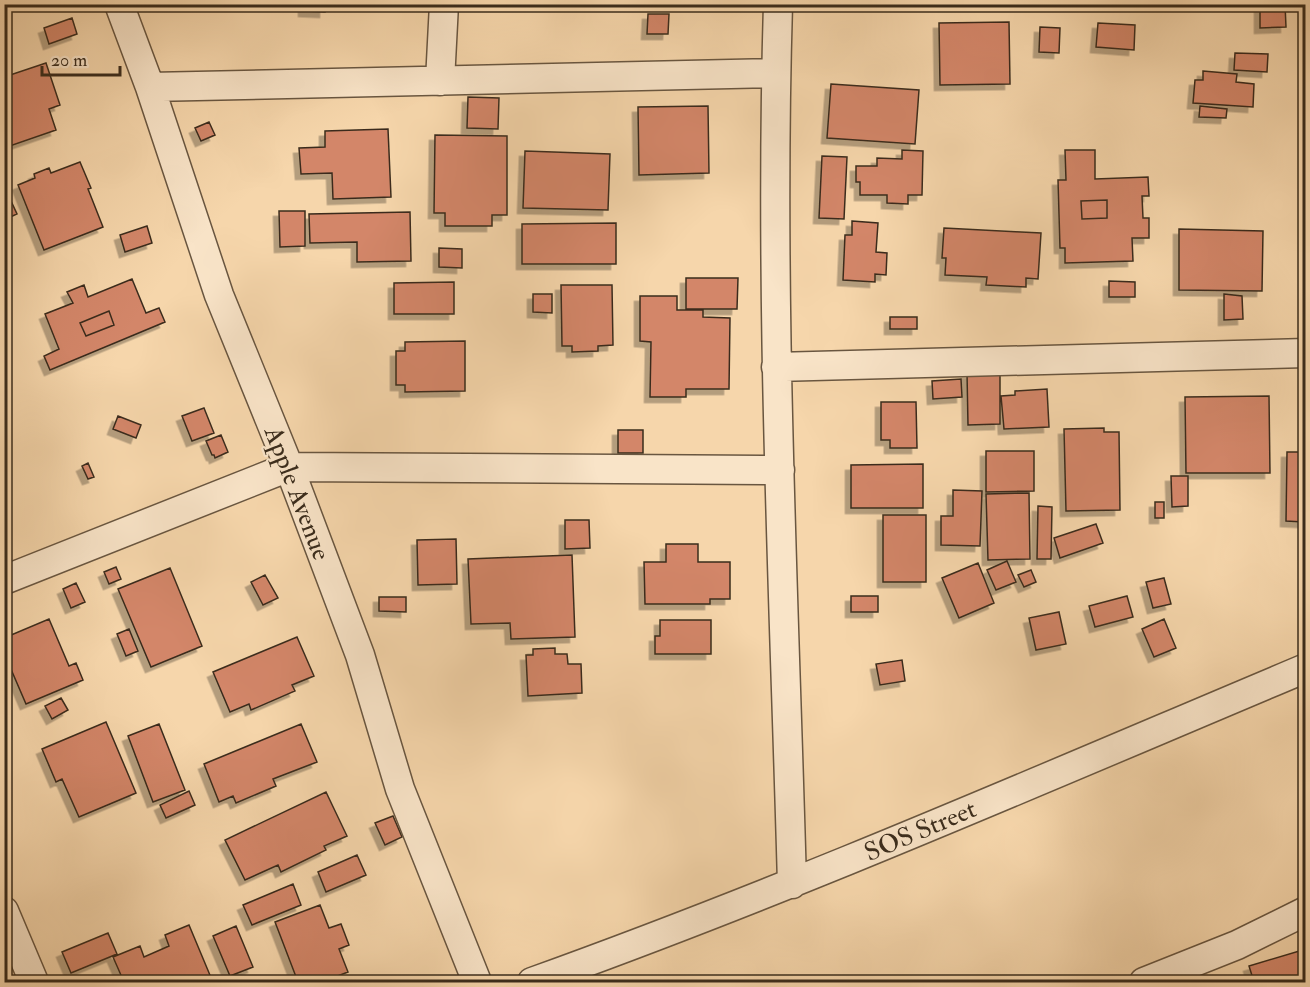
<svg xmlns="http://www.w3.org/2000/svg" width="1310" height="987" viewBox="0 0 1310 987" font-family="'IM FELL Double Pica',serif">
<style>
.building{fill:#d38669;stroke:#3a2c1c;stroke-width:1.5;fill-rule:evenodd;filter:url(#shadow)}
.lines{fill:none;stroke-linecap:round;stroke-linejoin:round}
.minor-casing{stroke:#695640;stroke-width:31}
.minor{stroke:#f9e4c8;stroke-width:28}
.labels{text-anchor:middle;stroke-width:4.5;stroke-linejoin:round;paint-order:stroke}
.street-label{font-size:26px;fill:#3a2c1c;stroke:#f9e4c8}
</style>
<defs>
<filter id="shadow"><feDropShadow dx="-5.5" dy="5.5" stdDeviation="0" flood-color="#0004"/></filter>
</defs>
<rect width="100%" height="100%" fill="#f6d6ab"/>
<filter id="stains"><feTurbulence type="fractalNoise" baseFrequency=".00333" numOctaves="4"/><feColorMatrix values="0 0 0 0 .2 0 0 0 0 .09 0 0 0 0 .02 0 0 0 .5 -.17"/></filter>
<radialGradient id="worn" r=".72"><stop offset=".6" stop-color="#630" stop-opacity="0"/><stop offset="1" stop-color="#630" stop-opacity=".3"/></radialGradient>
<path class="building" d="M304 4H325V12L304 11Z
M1260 4H1285L1286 27 1260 28Z
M648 14H669L668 34H647Z
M72 18 77 34 49 44 44 28Z
M1009 22 1010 84 940 85 939 23Z
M1098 23 1135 25 1134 50 1096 47Z
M1040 27 1060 28 1059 53 1039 52Z
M1235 53 1268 54 1267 72 1234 70Z
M46 63 60 105 49 109 56 130 4 148V77Z
M1203 71 1237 74 1236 82 1254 84 1253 107 1193 103 1195 80H1203Z
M831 84 919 90 915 144 827 138Z
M468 97 499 98 498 129 467 128Z
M708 106 709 173 639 175 638 107Z
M1200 106 1227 109 1226 118 1199 117Z
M209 122 215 135 201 141 195 128Z
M388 129 391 197 333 199 332 173 301 174 299 148 325 147V131Z
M435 135 507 136V215H492V226H445V213H434Z
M902 150 923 151 922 195H908V204L887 203V195H860V182H856V166H877V158L902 159Z
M1065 150H1095V179L1148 177 1149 196H1142L1143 218H1149V238H1132L1133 261 1065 263V248H1060L1058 180H1066ZM1107 200V218L1082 219 1081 201Z
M525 151 610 154 608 210 523 208Z
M822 156 847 157 844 219 819 218Z
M80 162 91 188 88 189 103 227 44 250 18 185 35 178 34 174 49 168 51 173Z
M4 186 17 214 4 220Z
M1107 200V218L1082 219 1081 201Z
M279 211H305V246L280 247Z
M410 212 411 261 357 262V242L310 243 309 214Z
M852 221 878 223 876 252 887 253 886 275 875 274V282L843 280 845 235H852Z
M616 223V264H522V224Z
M147 226 152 243 125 252 120 235Z
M944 228 1041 233 1038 279 1026 278V287L986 285 987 277 945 275 946 258H942Z
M1179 229 1263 231 1262 291 1179 290Z
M439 248 462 249V268L439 267Z
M686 278H738L737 309H686Z
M132 279 146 313 159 308 165 322 50 370 44 356 59 349 45 314 73 303 67 292 84 285 88 297ZM109 311 114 325 86 336 80 323Z
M1109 281 1135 282V297H1109Z
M454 282V314H394V283Z
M561 285H612L613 345 598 346V351L572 352V346H562Z
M533 294H552V313L533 312Z
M1224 294 1242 296 1243 319 1224 320Z
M640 296H677V310H703V317L730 318 729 389H686V397H650L651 342 640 341Z
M109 311 114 325 86 336 80 323Z
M890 317H917V329H890Z
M465 341V391L405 392V385H396V351H405V342Z
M967 373H1000V424L968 425Z
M961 379 962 397 933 399 932 381Z
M1047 389 1049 427 1004 429 1001 396 1015 395V391Z
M1269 396 1270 473H1186L1185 397Z
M881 402H916L917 448H890V440H881Z
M204 408 214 433 192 441 182 416Z
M118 416 141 425 136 438 113 429Z
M1104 428V432H1119L1120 510 1066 511 1064 429Z
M618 430H643V453H618Z
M221 435 228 452 215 458 214 455H212L206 441Z
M986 451H1034V491L986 492Z
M1287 452H1305L1303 522 1286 521Z
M88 463 94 477 88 479 82 466Z
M923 464V508H851V465Z
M1171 476H1188V506L1172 507Z
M953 490 982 491 980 546 941 545V516H953Z
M1029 493 1030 559 988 560 986 494Z
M1155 502H1164V518H1155Z
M1038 506 1052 507 1051 559H1037Z
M883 515H926V582H883Z
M565 520H589L590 548 565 549Z
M1096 524 1103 543 1060 558 1054 538Z
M456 539 457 584 418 585 417 540Z
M666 544H698V562H730V599H710V604H645L644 562H666Z
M572 555 575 637 511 639 510 623 471 624 468 559Z
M1007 561 1016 582 996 590 987 570Z
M978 563 994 603 959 618 942 578Z
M116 567 121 579 109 584 104 572Z
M170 568 202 646 151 667 118 589Z
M1031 570 1036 582 1024 587 1018 575Z
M265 575 278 598 263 605 251 582Z
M1164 578 1171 604 1153 608 1146 582Z
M76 583 85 602 71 608 63 589Z
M851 596H878V612H851Z
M1127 596 1133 617 1095 627 1089 606Z
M379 597H406V612L379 611Z
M1059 612 1066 644 1036 650 1029 618Z
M49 619 69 666 76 663 83 680 26 704 4 653V638Z
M1164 619 1176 648 1154 657 1142 629Z
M660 620H711V654H655V636H660Z
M129 629 138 651 126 656 117 634Z
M297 637 314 676 292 685 295 691 251 710 249 704 230 712 213 672Z
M555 648V654H567L568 664H581L582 693 528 696 526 655H533V649Z
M902 660 905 681 880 685 876 664Z
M61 698 68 710 52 719 45 706Z
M106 722 136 793 79 817 62 779 56 782 42 749Z
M159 724 185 790 153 802 128 736Z
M301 724 317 762 273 779 276 786 236 803 233 796 219 802 204 764Z
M189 791 195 805 166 818 160 805Z
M326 792 347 836 324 846 326 850 281 872 278 865 245 880 225 840Z
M393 816 402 837 385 845 375 823Z
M357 855 366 875 326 892 318 872Z
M293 884 301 905 252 925 243 905Z
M320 905 329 928 341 924 349 945 339 949 348 972 322 982H298L275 922Z
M189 925 212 980 206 982H124L113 957 140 946 144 957 169 946 165 935Z
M236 926 253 967 230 976 213 936Z
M108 933 117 954 71 973 62 952Z
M1306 949V982H1254L1249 966Z"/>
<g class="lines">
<defs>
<path id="minor" d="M119 4 150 87 219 295 289 467 360 655 400 789 477 982
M778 4C769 298 784 591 792 884
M440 81 444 4
M150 87 776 73
M776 367 1306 353
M4 580 289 467 780 470
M4 911 34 982
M532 982C794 888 1049 776 1306 668
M1144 982 1237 945 1306 911"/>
</defs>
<use href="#minor" class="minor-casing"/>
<use href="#minor" class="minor"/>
</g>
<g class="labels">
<g class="street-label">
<text transform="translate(298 493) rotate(69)" y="9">Apple Avenue</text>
<text transform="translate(920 830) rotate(-23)" y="9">SOS Street</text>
</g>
</g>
<rect width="1310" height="987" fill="none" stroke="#f6d6ab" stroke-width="24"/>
<rect x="6" y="6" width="1298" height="975" fill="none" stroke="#3a2c1c" stroke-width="3"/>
<rect x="12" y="12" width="1286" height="963" fill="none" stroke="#3a2c1c" stroke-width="1.5"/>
<path d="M42 66v9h78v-9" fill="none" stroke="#3a2c1c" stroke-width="3"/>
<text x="51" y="66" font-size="18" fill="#3a2c1c" stroke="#f9e4c8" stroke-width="4.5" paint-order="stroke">20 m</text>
<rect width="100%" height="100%" filter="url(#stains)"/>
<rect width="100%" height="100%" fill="url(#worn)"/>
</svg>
